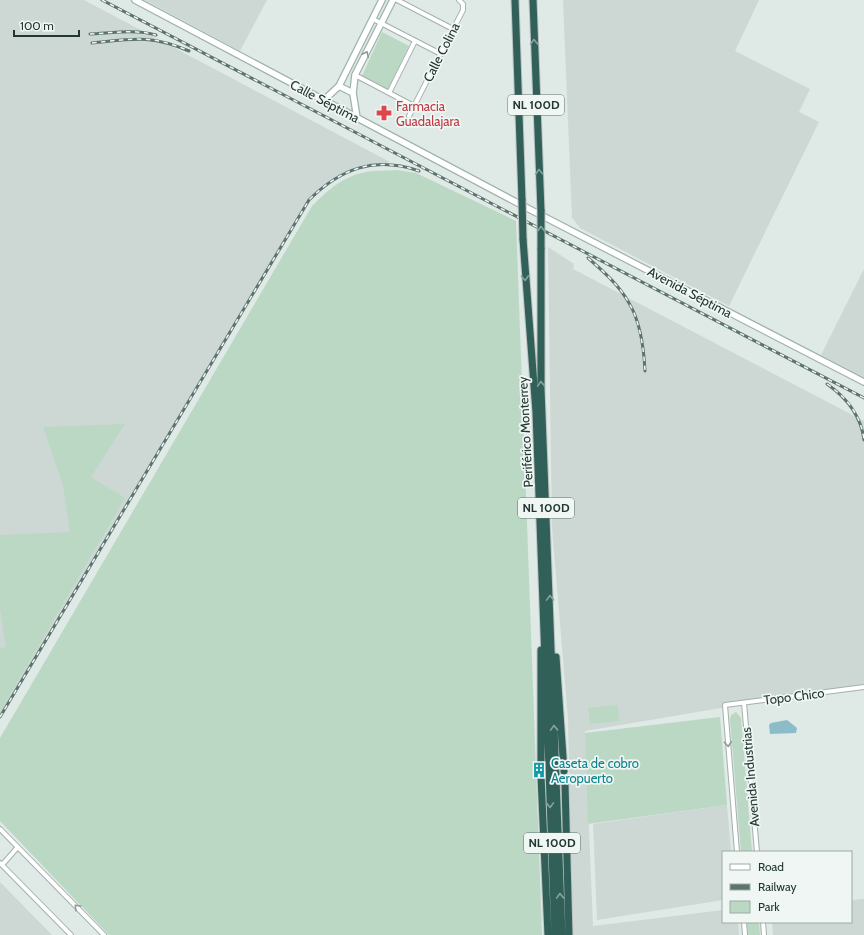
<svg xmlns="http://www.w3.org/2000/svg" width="864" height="935" viewBox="0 0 864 935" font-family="Cabin,sans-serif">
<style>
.built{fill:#cdd8d4}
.green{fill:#bad8c4}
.water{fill:#8cbcc9}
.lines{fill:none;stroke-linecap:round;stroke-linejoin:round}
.highway-tunnel{stroke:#b9c5c1;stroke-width:7;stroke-dasharray:7 3.5;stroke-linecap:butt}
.street-casing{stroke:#a3b0ac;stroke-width:6}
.secondary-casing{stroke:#9fb3ad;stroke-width:8}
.highway-casing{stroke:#bdc3c2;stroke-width:9}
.street{stroke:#fff;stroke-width:4}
.secondary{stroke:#fff;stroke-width:5.5}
.highway{stroke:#316059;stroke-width:7}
.rail-casing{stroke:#5c736e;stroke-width:3}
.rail{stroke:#eff6f3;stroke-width:1.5;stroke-dasharray:4.5;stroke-linecap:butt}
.highway-bridge-casing{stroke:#bdc3c2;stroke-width:9;stroke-linecap:butt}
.highway-bridge{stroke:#316059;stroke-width:7}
.oneway{stroke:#86a49e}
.oneway2{stroke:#909b98}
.labels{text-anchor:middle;stroke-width:3.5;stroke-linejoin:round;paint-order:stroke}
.shield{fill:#eff6f3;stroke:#60706c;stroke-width:1}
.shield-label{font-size:12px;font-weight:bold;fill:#223732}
.street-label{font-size:13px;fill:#223732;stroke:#eff6f3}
.health-label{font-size:13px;fill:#be3a42;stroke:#eff6f3;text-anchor:start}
.culture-label{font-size:13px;fill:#0d838f;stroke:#eff6f3;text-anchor:start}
</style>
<rect width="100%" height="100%" fill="#dfe9e5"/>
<path class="built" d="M0 0H84L390 162 343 173 317 192 296 220 0 717Z
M145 0H267L240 51Z
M563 0H759L735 51 810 89 799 112 819 122 729 306 580 228 572 218Z
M548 247 574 264 573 269 864 421V684L585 731 593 926 723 910V922H738L739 935H573L568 719 552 528Z
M864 269V377L821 355Z
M727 805 731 852H723V900L597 920 593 824Z
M0 882 52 935H0Z
M864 899V935H773L772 922H851V900Z"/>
<path class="green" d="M382 32 409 46 388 89 362 76Z
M396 170 416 173 516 221 542 935H109L0 821V738L312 206C327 191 343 176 366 172 375 170 386 171 396 170Z
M125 424 91 477 125 498 0 712V648L6 647 0 609V535L70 532 63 485 43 427Z
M618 705 619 721 590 724 588 708Z
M736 712 741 718 752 852H741L730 719 731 715Z
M720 717 727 805 588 824 585 733Z
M747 922H759L760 935H748Z"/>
<path class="water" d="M787 720 797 728 796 733 770 734 769 725 771 723Z"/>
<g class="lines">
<path class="highway-tunnel" d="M541 763V776
M564 771 565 784"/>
<defs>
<path id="street" d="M397 0 453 29
M373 19 441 54
M355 75 414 106
M389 93 415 41
M409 116 463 10V4L459 0
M744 703 757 852
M0 829 104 935
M737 852 725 705 864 687
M0 863 71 935
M2 865 17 848
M744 922 745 935
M763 922 764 935"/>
<path id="secondary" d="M135 0 531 210 864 382
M339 86 353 93
M323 101 339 86 382 0
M357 118 353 93 355 75 393 0"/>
<path id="highway" d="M515 0 522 200
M533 0 541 211
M523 239 536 412 555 935
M541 248V389L562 935
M541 650V763
M556 657 564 771
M541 776 548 935
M565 784 569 935"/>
</defs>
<use href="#street" class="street-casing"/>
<use href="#secondary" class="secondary-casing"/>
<use href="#highway" class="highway-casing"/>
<use href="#street" class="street"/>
<use href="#secondary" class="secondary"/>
<use href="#highway" class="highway"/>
<defs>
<path id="rail" d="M102 0 864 398
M90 34C112 33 135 29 156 35
M92 43C132 39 150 34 189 51
M588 258C603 271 619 285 629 303 640 321 644 350 645 371
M827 384C847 398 861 415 864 440
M0 717 309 200C341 168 375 156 419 171"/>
</defs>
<use href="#rail" class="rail-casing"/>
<use href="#rail" class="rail"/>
<defs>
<path id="highway-bridge" d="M522 200 523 239
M541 211V248"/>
</defs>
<use href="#highway-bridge" class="highway-bridge-casing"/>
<use href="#highway-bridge" class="highway-bridge"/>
</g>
<defs><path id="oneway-chevron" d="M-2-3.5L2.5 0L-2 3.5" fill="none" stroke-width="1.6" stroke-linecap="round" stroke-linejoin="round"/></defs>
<g class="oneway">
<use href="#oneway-chevron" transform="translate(534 42) rotate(-92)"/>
<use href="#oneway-chevron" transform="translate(539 172) rotate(-93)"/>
<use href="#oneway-chevron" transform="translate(541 229) rotate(-91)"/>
<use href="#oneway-chevron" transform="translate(525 278) rotate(87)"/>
<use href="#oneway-chevron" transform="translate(541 384) rotate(-92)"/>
<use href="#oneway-chevron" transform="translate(550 598) rotate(-92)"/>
<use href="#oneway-chevron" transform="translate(554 728) rotate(-92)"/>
<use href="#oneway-chevron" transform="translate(550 805) rotate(88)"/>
<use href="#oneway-chevron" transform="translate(560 896) rotate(-92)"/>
</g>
<g class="oneway2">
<use href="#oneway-chevron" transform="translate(366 54) rotate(-64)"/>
<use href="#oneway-chevron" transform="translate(728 744) rotate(85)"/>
<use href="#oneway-chevron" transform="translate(77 907) rotate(-135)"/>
</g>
<defs>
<symbol id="pharmacy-bare" viewBox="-9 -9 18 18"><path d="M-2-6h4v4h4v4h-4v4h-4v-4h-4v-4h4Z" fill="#e0444e" stroke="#eff6f3" stroke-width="2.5" paint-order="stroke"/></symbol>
<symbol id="building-bare" viewBox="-9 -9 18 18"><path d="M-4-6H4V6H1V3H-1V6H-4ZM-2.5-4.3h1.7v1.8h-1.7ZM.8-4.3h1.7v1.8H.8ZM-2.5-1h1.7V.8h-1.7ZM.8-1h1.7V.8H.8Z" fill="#0f9aa8" stroke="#eff6f3" stroke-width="2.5" paint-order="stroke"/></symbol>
</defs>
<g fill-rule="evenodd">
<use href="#pharmacy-bare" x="373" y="102" width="22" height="22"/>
<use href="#building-bare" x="528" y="759" width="22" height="22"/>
</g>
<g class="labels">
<g class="shield">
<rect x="508" y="95" width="56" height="20" rx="3"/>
<rect x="518" y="498" width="56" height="20" rx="3"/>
<rect x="524" y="833" width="56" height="20" rx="3"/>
</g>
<g class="shield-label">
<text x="536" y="109">NL 100D</text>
<text x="546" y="512">NL 100D</text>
<text x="552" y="847">NL 100D</text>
</g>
<g class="street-label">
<text transform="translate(441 52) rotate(-63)" y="5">Calle Colina</text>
<text transform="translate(325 101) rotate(28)" y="5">Calle Séptima</text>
<text transform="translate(690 292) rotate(28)" y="5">Avenida Séptima</text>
<text transform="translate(525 432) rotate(-93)" y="5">Periférico Monterrey</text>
<text transform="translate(794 696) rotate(-7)" y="5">Topo Chico</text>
<text transform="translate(750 777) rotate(-95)" y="5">Avenida Industrias</text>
</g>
<g class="health-label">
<text x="396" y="111">Farmacia<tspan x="396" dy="15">Guadalajara</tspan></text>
</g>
<g class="culture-label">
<text x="551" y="768">Caseta de cobro<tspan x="551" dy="15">Aeropuerto</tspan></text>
</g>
</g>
<rect x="722" y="851" width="130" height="72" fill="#eff6f3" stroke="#9daaa6"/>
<rect x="730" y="864" width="20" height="6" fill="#ffffff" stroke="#9daaa6"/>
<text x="758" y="871" font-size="12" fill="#223732">Road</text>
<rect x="730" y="884" width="20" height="6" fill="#5c736e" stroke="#9daaa6"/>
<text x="758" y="891" font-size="12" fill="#223732">Railway</text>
<rect x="730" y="901" width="20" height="12" fill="#bad8c4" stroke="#9daaa6"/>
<text x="758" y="911" font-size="12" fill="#223732">Park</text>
<path d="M14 30v6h65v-6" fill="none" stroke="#223732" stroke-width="2"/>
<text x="20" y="30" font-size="12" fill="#223732" stroke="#eff6f3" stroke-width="3" paint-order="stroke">100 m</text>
</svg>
